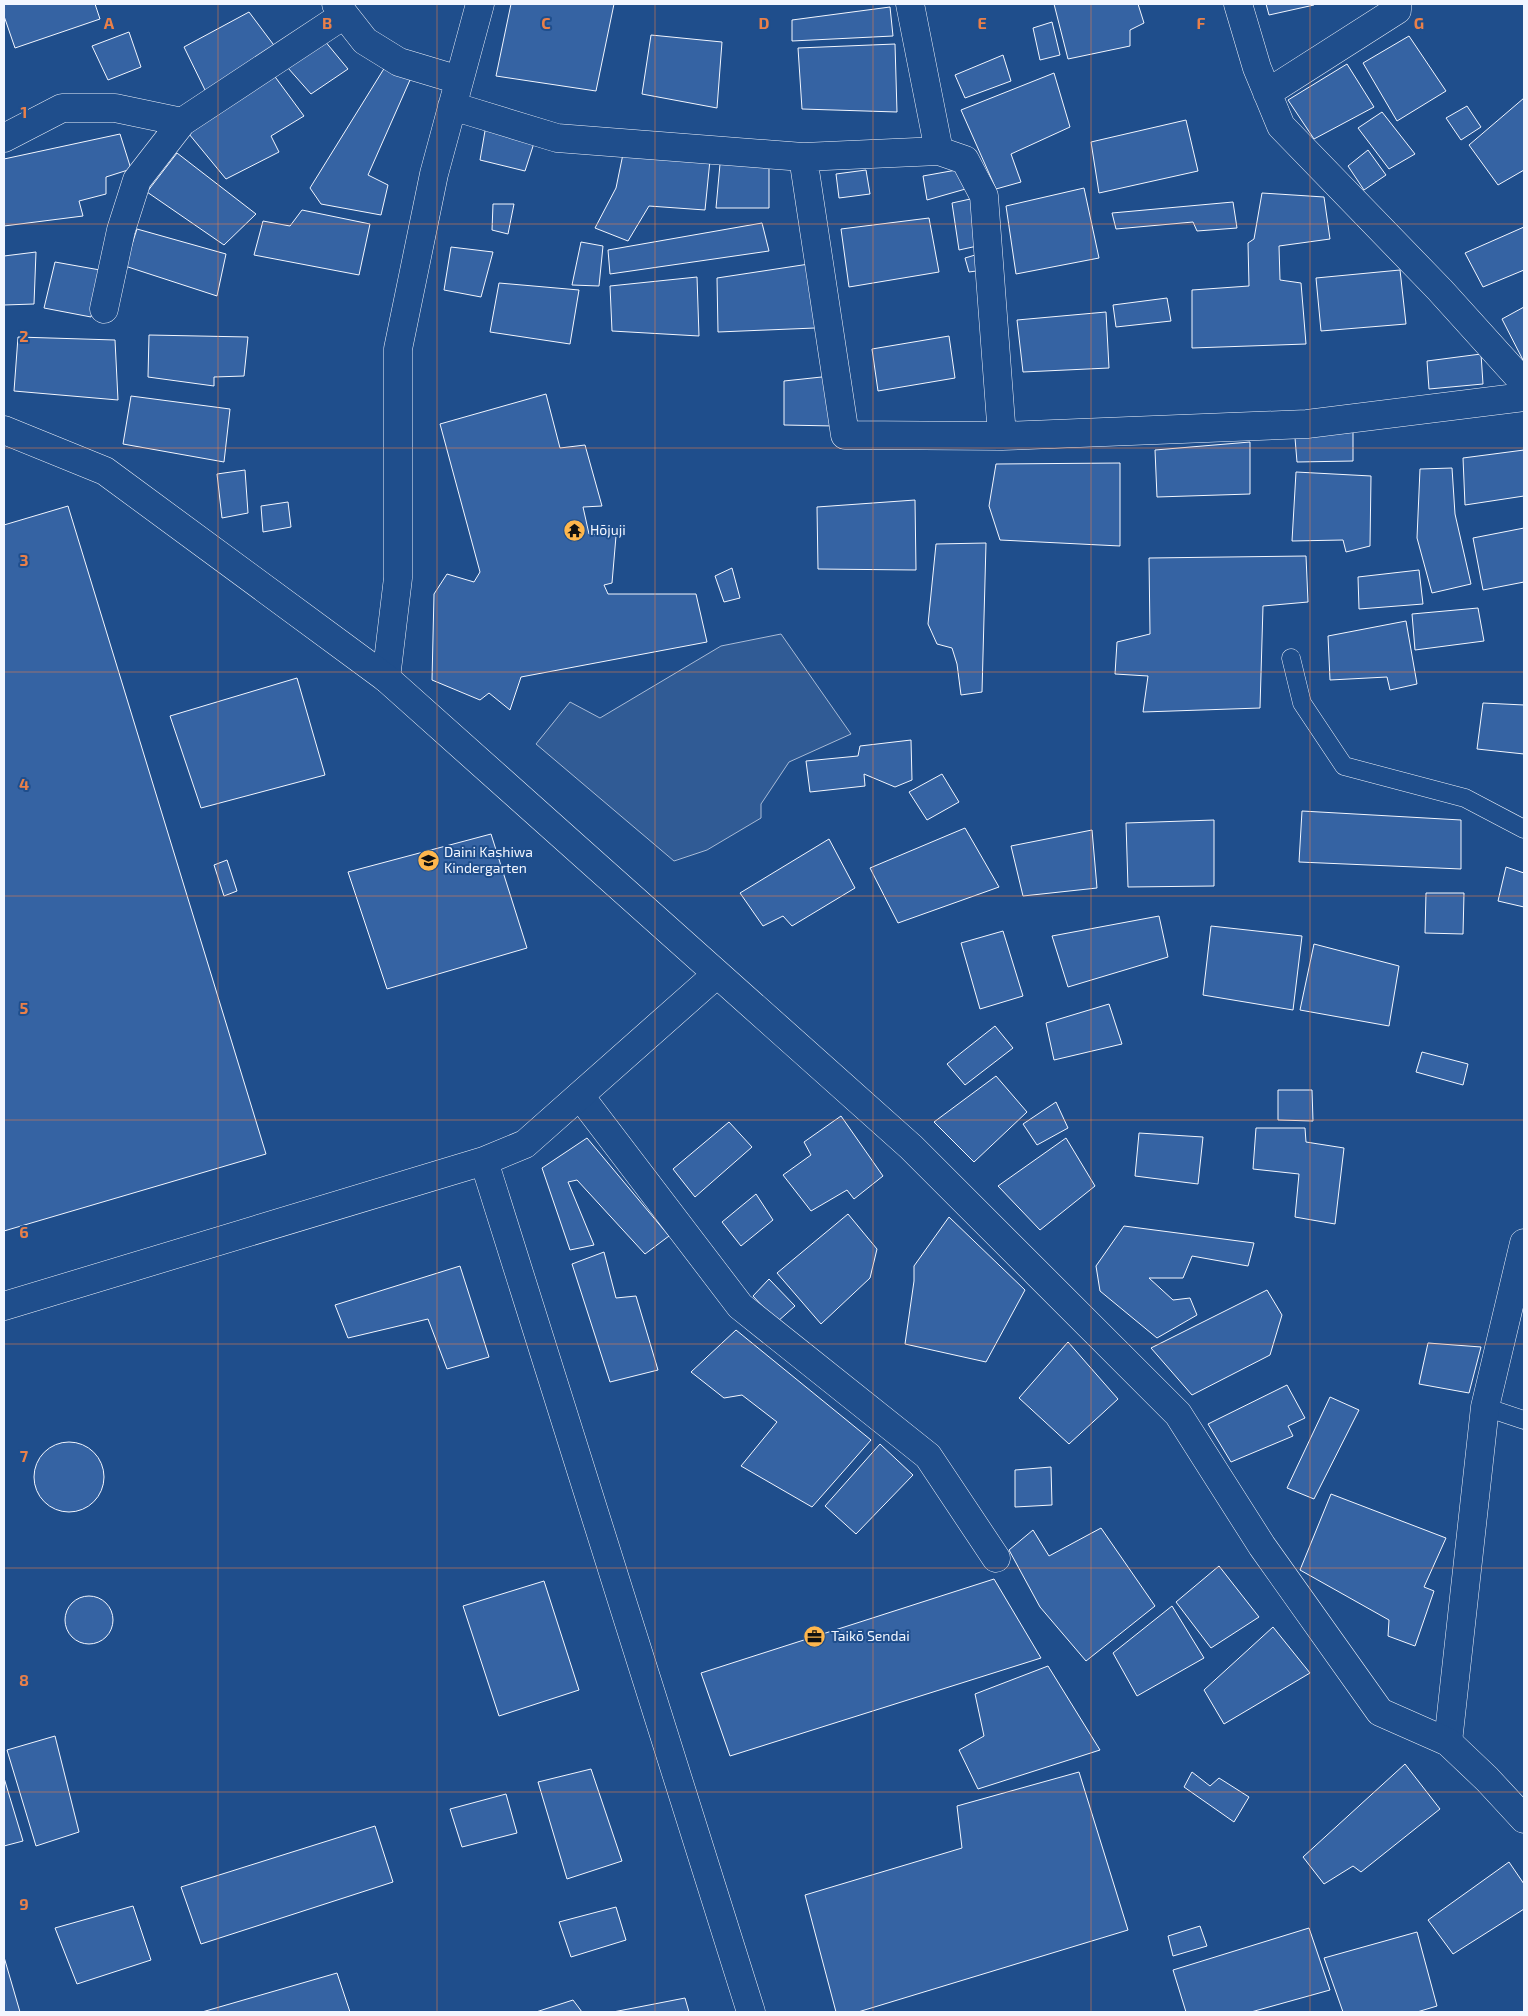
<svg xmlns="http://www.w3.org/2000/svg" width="1528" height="2016" viewBox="0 0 1528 2016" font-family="'Exo 2',sans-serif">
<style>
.built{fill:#305b95;stroke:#a8bbd7}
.building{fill:#3563a3;stroke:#f2f6ff}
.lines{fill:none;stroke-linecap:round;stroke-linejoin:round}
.lane-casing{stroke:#f2f6ff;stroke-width:19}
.street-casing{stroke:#f2f6ff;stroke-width:29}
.secondary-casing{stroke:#f2f6ff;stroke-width:29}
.lane{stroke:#1f4e8c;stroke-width:18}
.street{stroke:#1f4e8c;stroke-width:28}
.secondary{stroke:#1f4e8c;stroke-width:28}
.grid{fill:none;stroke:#ea8049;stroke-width:1;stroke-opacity:0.55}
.labels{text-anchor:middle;stroke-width:4;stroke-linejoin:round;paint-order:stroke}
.poi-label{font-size:14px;fill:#f2f6ff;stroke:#1f4e8c;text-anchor:start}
.grid-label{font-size:16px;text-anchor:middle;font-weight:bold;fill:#ea8049;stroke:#1f4e8c;stroke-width:4;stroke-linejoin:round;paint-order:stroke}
</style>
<rect width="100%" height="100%" fill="#1f4e8c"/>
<path class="built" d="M781 634 851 734 789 762 761 804V818L707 850 674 861 536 744 570 702 600 718 721 646Z"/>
<path class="building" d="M4 4H95L100 19 15 48 4 16Z
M511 4H614L596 91 496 76Z
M1054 4H1138L1144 23 1130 30V46L1068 59Z
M1266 4H1313L1314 5 1269 15Z
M890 7 893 36 792 41V20Z
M249 12 276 48 206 92 184 47Z
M1052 22 1060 55 1040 60 1033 28Z
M129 32 141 67 108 80 92 46Z
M651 35 722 42 717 108 642 94Z
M1409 36 1446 91 1397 121 1363 63Z
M324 40 348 69 311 94 288 68Z
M895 44 897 112 802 109 798 48Z
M1003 55 1011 81 965 98 955 75Z
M1347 64 1374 107 1314 139 1288 100Z
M385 67 410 80 368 175 388 185 381 215 321 204 310 188Z
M1054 73 1070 127 1011 154 1021 182 996 189 961 110Z
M273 74 304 116 271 136 279 152 226 179 189 134Z
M1524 98V170L1498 185 1469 145Z
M1467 106 1481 127 1461 140 1446 118Z
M1382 112 1415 154 1389 169 1358 128Z
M1186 120 1198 171 1099 193 1091 142Z
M486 125 535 140 525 171 480 160Z
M120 134 131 169 106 177V194L79 201 83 216 4 226V159Z
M1368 150 1386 175 1364 190 1348 166Z
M177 153 256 214 224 245 147 192Z
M623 154 710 160 705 210 649 206 628 241 595 228 616 188Z
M720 164H769V208H716Z
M962 169 969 188 927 200 923 176Z
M866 170 870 194 839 198 836 174Z
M1084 188 1099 258 1016 274 1006 206Z
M1262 193 1324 197 1330 239 1279 246 1280 280 1301 283 1306 344 1192 348V290L1249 286 1248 243 1254 239Z
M975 198 982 245 959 250 952 203Z
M1233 202 1237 228 1197 231 1193 222 1116 229 1112 213Z
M493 204H514L508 234 492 230Z
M302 210 370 224 359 275 254 255 263 221 290 226Z
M929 218 939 272 849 287 841 229Z
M762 223 769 251 610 274 608 250Z
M1524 227V270L1483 287 1465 253Z
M137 229 226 254 217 296 125 266Z
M581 242 603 246 599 286 572 285Z
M451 247 493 252 481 297 444 290Z
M36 252 34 304 4 305V256Z
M982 253 984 270 969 272 965 258Z
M55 262 100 270 91 317 44 308Z
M809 264 815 328 718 332 717 278Z
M1400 270 1406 324 1321 331 1316 278Z
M697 277 699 336 612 331 610 286Z
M499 283 579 290 570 344 490 332Z
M1167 298 1171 321 1116 327 1113 305Z
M1524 307V362L1502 319Z
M1106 312 1109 368 1023 372 1017 320Z
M149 335 248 337 244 376 214 377V386L148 377Z
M949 336 955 378 878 391 872 349Z
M18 337 115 340 118 400 14 391Z
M1481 354 1483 384 1429 389 1427 361Z
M831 376 834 426 784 425V381Z
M546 394 560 448 585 445 602 506 583 507 589 534 616 536 612 583 604 585 608 594H696L707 642 521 677 510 710 489 693 480 700 432 680 434 594 447 574 474 582 480 572 440 424Z
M131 396 230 409 224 462 123 444Z
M1353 432V461L1297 462 1295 438Z
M1250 442V494L1157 497 1155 450Z
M1524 450V496L1465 505 1463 458Z
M1120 463V546L1000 540 989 506 996 464Z
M1452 468 1455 514 1471 584 1432 593 1417 538 1420 469Z
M245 470 248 513 222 518 217 474Z
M1296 472 1371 476 1370 546 1346 552 1343 540 1292 541Z
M915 500 916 570 818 569 817 507Z
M288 502 291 527 263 532 261 506Z
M68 506 266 1154 4 1231V525Z
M1524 528V582L1483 590 1473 538Z
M986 543 982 692 961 695 957 664 952 648 937 644 928 624 936 544Z
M1306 556 1308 602 1263 606 1260 708 1143 712 1148 676 1115 674 1117 642 1150 634 1149 558Z
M732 568 740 598 724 602 715 576Z
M1419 570 1423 604 1359 609 1358 577Z
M1478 608 1484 641 1415 650 1412 614Z
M1406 621 1417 684 1390 690 1387 677 1330 680 1328 636Z
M297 678 325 775 201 808 170 716Z
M1483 703 1524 705V754L1477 749Z
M911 740 912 780 895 787 864 774 865 786 810 792 806 761 858 756 860 746Z
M942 774 959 802 927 820 909 792Z
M1302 811 1461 820V869L1299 862Z
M1214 820V886L1128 887 1126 823Z
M965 828 999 887 898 923 870 868Z
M1092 830 1097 888 1023 896 1011 846Z
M491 834 527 948 387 989 348 872Z
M829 839 855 888 792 926 783 916 763 926 740 893Z
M227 860 237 891 224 896 214 865Z
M1506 867 1524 873V907L1498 901Z
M1426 893H1464L1463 934 1425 933Z
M1159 916 1168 957 1068 987 1052 936Z
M1211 926 1302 936 1293 1010 1203 995Z
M1003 931 1023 996 980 1009 961 943Z
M1314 944 1399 966 1389 1026 1300 1010Z
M1109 1004 1122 1044 1054 1060 1046 1023Z
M995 1026 1013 1048 965 1085 947 1064Z
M1422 1052 1468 1064 1463 1085 1416 1072Z
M996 1076 1027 1112 974 1162 934 1122Z
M1278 1090H1312L1313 1121 1278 1120Z
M1056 1102 1068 1128 1037 1145 1023 1124Z
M841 1116 883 1176 854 1199 847 1190 811 1211 783 1175 811 1155 804 1142Z
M729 1122 752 1147 695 1197 673 1169Z
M1256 1128H1305L1306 1142 1344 1148 1335 1224 1295 1217 1299 1174 1253 1169Z
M1139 1133 1203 1137 1198 1184 1135 1176Z
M587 1138 669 1236 645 1254 577 1180 568 1182 594 1245 570 1250 542 1168Z
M1066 1138 1095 1186 1040 1230 998 1186Z
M756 1194 773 1220 741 1246 722 1222Z
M848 1214 877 1249 870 1278 821 1324 777 1273Z
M949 1217 1025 1290 986 1362 905 1344 914 1281V1266Z
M1124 1226 1254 1243 1248 1266 1192 1256 1183 1278H1149L1173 1300 1190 1298 1197 1315 1157 1338 1100 1291 1096 1266Z
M604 1252 616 1298 636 1296 658 1370 610 1382 572 1264Z
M460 1266 489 1357 447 1369 428 1319 348 1338 335 1305Z
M769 1279 795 1306 777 1322 753 1296Z
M1267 1290 1282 1315 1270 1355 1192 1395 1151 1348Z
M736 1330 871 1440 812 1507 741 1466 777 1422 742 1395 724 1398 691 1372Z
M1068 1342 1118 1399 1069 1444 1019 1398Z
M1428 1343 1481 1347 1469 1393 1419 1384Z
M1287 1385 1305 1418 1288 1426 1293 1436 1231 1462 1208 1424Z
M1330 1397 1359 1410 1314 1499 1287 1488Z
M34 1477a35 35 0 1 1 70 0a35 35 0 1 1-70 0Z
M880 1444 913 1475 856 1534 825 1506Z
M1051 1467 1052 1505 1015 1507V1470Z
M1331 1494 1446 1538 1424 1587 1434 1591 1415 1646 1388 1636 1389 1620 1300 1570Z
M1101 1528 1155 1606 1086 1661 1040 1607 1009 1550 1033 1530 1049 1556Z
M1219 1566 1259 1617 1211 1648 1176 1602Z
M994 1579 1041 1658 730 1756 701 1673Z
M544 1581 579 1690 499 1716 463 1606Z
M65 1620a24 24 0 1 1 48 0a24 24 0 1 1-48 0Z
M1172 1606 1204 1658 1137 1696 1113 1653Z
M1273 1627 1310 1673 1224 1724 1204 1690Z
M1048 1666 1100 1750 978 1789 959 1750 984 1736 975 1694Z
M55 1736 79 1832 36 1846 7 1750Z
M1405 1764 1440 1809 1361 1872 1353 1866 1324 1884 1303 1857Z
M591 1769 622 1861 567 1879 538 1782Z
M1079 1772 1128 1930 858 2012H836L805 1895 962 1848 957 1806Z
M1192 1772 1210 1786 1219 1778 1249 1797 1234 1822 1184 1787Z
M4 1778 23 1841 4 1846Z
M506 1794 517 1833 462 1847 450 1809Z
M375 1826 393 1882 201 1944 181 1887Z
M1509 1862 1524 1884V1909L1453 1954 1428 1920Z
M133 1906 151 1960 77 1984 55 1928Z
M616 1907 626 1940 571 1957 559 1922Z
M1200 1926 1207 1946 1173 1956 1168 1936Z
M1309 1928 1330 1990 1251 2012H1186L1173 1970Z
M1417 1932 1437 2006 1417 2012H1343L1324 1958Z
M4 1957 20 2012H4Z
M337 1973 350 2012H202Z
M685 1998 689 2012H613Z
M573 2000 582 2012H536Z"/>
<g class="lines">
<defs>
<path id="lane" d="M1291 658 1302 703 1344 766 1465 798 1524 829
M1485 1407 1524 1420"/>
<path id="street" d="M336 4 365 41 399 62 459 80
M910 4 939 151
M1238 4 1257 68 1281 126 1440 290 1524 383
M1267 93 1397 10V4
M452 106 557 138 803 157 939 151 965 160 984 196 1002 436 1307 424 1524 397
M4 138 62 108H115L182 122
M803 157 845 435 1002 436
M104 309 121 230 137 180 182 122 344 15
M386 678 398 578V349L434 174 480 4
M580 1096 740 1306 928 1456 996 1558
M1448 1742 1485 1407 1524 1243"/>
<path id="secondary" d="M4 430 105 471 386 678 911 1147 1178 1414 1262 1546 1380 1712 1448 1742 1487 1779 1524 1819
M484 1161 751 2012
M4 1306 484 1161 525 1144 717 974"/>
</defs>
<use href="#lane" class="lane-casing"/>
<use href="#street" class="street-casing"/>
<use href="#secondary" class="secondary-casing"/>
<use href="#lane" class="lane"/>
<use href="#street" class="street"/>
<use href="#secondary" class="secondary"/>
</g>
<path class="grid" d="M218 4V2012M437 4V2012M655 4V2012M873 4V2012M1091 4V2012M1310 4V2012M4 224H1524M4 448H1524M4 672H1524M4 896H1524M4 1120H1524M4 1344H1524M4 1568H1524M4 1792H1524"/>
<defs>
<symbol id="temple-disc" viewBox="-11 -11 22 22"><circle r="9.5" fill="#ffb74d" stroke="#1f4e8c"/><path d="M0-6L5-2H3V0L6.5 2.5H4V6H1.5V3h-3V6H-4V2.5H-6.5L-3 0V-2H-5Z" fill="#111"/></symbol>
<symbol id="school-disc" viewBox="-11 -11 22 22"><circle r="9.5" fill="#ffb74d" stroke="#1f4e8c"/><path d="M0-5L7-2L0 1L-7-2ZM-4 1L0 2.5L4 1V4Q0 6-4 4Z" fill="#111"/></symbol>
<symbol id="office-disc" viewBox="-11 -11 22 22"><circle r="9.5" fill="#ffb74d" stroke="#1f4e8c"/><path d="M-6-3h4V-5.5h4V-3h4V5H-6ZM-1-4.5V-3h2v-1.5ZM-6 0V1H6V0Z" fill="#111"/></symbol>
</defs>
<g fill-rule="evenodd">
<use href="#temple-disc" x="562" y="518" width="25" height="25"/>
<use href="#school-disc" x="416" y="848" width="25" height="25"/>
<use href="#office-disc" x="802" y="1624" width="25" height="25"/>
</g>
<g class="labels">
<g class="poi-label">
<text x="590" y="535">Hōjuji</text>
<text x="444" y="857">Daini Kashiwa<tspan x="444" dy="16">Kindergarten</tspan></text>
<text x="831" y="1641">Taikō Sendai</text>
</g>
</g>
<g class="grid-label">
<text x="109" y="29">A</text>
<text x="327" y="29">B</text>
<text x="546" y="29">C</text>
<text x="764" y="29">D</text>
<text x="982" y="29">E</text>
<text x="1201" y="29">F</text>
<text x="1419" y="29">G</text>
<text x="24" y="118">1</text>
<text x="24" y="342">2</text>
<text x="24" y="566">3</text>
<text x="24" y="790">4</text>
<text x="24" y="1014">5</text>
<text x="24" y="1238">6</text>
<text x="24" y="1462">7</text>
<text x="24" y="1686">8</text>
<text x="24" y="1910">9</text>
</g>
<rect width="1528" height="2016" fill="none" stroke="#f2f6ff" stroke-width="10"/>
</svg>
